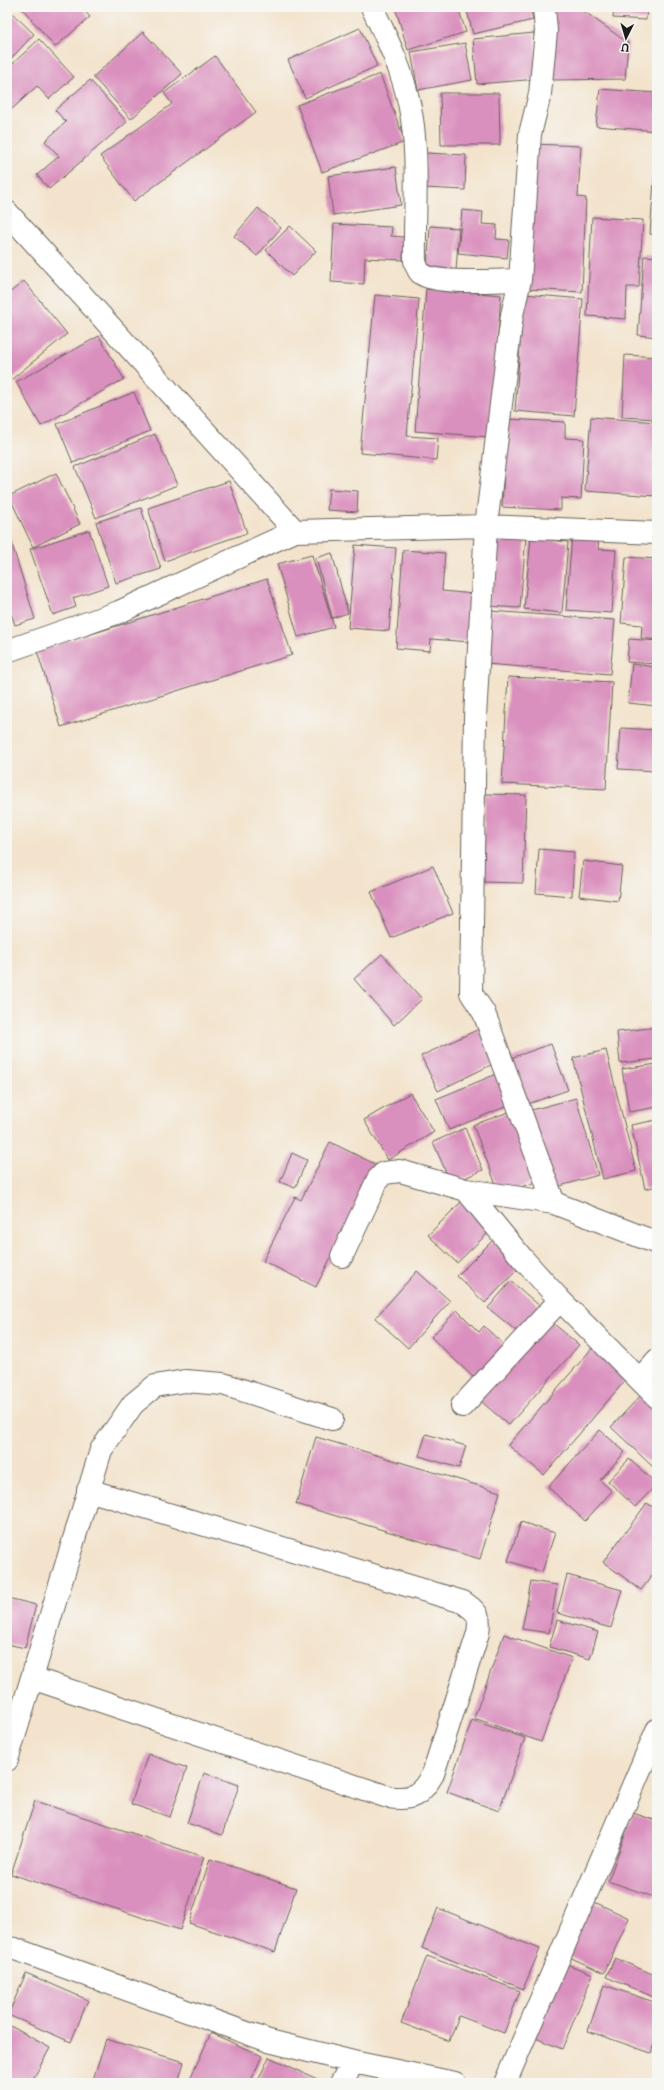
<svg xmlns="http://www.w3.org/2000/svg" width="664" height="2090" viewBox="0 0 664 2090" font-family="'IM FELL DW Pica',serif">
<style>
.building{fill:#da90be}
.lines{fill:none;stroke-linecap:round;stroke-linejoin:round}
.minor-casing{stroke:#67625a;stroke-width:24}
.minor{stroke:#fff;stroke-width:22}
</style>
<rect width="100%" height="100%" fill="#f6f6f2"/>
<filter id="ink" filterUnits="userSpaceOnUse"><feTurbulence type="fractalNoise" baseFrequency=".025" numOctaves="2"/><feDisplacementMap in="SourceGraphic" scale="8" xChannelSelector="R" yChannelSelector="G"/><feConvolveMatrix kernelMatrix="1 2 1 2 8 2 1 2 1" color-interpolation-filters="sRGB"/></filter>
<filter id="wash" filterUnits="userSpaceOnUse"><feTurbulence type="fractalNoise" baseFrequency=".012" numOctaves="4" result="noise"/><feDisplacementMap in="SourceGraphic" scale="16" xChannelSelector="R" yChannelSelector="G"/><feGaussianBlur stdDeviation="0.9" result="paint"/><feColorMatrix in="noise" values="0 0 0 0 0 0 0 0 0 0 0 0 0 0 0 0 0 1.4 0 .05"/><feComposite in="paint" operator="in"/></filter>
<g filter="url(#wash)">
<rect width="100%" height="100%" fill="#f3e3cc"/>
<g id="blocks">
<path class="building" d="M21 7H81L90 17 55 47Z
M395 7H458L466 32 408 50Z
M466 7H530L533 20 473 34Z
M553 7H578L628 43 625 79 551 80Z
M586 7H605L604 10 586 9Z
M614 7H647L646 20 613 18Z
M7 8 34 34 7 63Z
M360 28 377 66 305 98 288 60Z
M143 32 182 74 131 119 93 77Z
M534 33 538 79 477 84 473 39Z
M39 39 74 77 49 99 37 86 11 110 7 106V69Z
M465 43 472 80 418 90 411 52Z
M215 56 256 112 134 201 100 156 172 104 164 93Z
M380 74 405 142 322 172 297 105Z
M90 80 127 122 49 189 37 175 59 156 45 141 66 122 55 110Z
M600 89 657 93V131L596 126Z
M440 93H499L500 145H441Z
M533 144 581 146 578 197 586 198 582 292 526 289Z
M426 153 466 155 465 190 424 188Z
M396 167 401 205 333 215 328 176Z
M655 169H657V235L650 234Z
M258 208 281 228 257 256 234 236Z
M462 210 483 212 482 224 497 225 496 239 509 240 507 258 458 253Z
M592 217 643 220 639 287H627L626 319 587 316Z
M334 224 392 227 391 236 404 237 403 260 365 258 364 284 331 282Z
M290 226 316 251 292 276 266 250Z
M430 226 459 228 456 271 427 270Z
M644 256 657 257V337L638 335Z
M24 281 67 334 7 383V295Z
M426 289 501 295 490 437 415 431Z
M524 294 583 299 574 416 515 411Z
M375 295 419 299 407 436 438 438 436 460 360 453Z
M99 336 124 379 41 426 16 382Z
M625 355 657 357V419L622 417Z
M134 392 150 431 73 463 57 424Z
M591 417 657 422V496L585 491Z
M507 419 565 422V438L584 439 581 499 561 498V510L502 507Z
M155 434 177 485 96 518 75 467Z
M56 473 80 524 33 547 9 496Z
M229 481 247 533 165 561 148 508Z
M329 489 358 491 357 512 327 510Z
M141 508 161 569 116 583 96 522Z
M7 528 35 619 15 625 7 601Z
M89 530 108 586 73 598 76 607 53 615 30 549Z
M494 534 526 536 520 608 488 606Z
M572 535 599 537 598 549 616 550 612 613 566 610Z
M531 538 568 542 562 613 524 609Z
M355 545 396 548 389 631 348 628Z
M403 550 445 553 442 591 474 594 471 642 431 639 430 651 396 648Z
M332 553 348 613 332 618 316 558Z
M312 555 334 627 298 637 277 564Z
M626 557 657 559V640L641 638 642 625 621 623Z
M267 579 292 655 61 727 37 651Z
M490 611 615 620 610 674 486 664Z
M629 639 657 641V664L627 662Z
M632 664 657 667V706L628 703Z
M508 677 612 682 606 789 502 784Z
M621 728 657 730V771L618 769Z
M485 794 526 795 523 883 482 882Z
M539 849 574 852 572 896 536 893Z
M583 861 622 866 618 901 579 896Z
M433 866 453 913 391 938 371 892Z
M382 954 422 999 394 1025 354 979Z
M657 1027V1059L620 1063 617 1032Z
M479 1029 495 1063 438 1091 421 1056Z
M551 1044 568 1090 525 1105 508 1059Z
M606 1050 636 1171 603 1179 573 1058Z
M657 1064V1107L629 1112 622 1069Z
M499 1073 512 1104 449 1130 436 1099Z
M410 1093 434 1132 388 1160 364 1120Z
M576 1098 598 1175 550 1189 528 1111Z
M514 1110 541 1180 500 1195 473 1125Z
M657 1120V1186L645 1189 631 1125Z
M465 1128 483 1170 451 1184 433 1142Z
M330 1142 377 1165 316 1287 263 1261 295 1197 301 1200Z
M292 1153 307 1160 295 1188 280 1182Z
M462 1201 491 1230 457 1263 428 1235Z
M493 1240 520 1267 485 1303 457 1276Z
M417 1271 450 1301 408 1348 375 1318Z
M511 1281 542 1308 520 1334 488 1308Z
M457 1310 479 1332 484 1326 507 1348 476 1380 431 1337Z
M547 1318 579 1345 509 1425 477 1398Z
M594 1346 629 1376 544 1475 508 1445Z
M643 1393 657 1406V1463L653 1467 611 1427Z
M600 1430 625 1452 600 1480 612 1491 585 1521 548 1487Z
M426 1434 466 1446 459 1468 419 1456Z
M316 1437 500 1492 480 1559 296 1504Z
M629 1459 657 1484 635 1507 608 1481Z
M647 1503 657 1510V1569L641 1590 603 1562Z
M521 1522 555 1533 542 1572 508 1561Z
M567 1575 622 1590 611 1628 557 1613Z
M531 1581 557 1585 549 1633 522 1629Z
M8 1598 36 1605 25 1648 7 1644Z
M557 1620 598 1632 590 1659 549 1647Z
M504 1634 572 1658 541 1742 474 1718Z
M472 1720 525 1738 499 1811 447 1792Z
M657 1751V1772L650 1769Z
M148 1754 187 1768 170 1817 131 1804Z
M204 1773 239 1785 222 1835 187 1823Z
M35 1801 204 1857 180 1930 11 1874Z
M633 1813 657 1821V1889L654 1897 608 1881Z
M210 1859 296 1888 275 1952 189 1923Z
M590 1900 629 1918 604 1973 565 1955Z
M438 1908 540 1949 523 1989 422 1948Z
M427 1956 520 1991 504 2033 459 2016 449 2041 401 2023Z
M615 1958 657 1976 656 1998 606 1977Z
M564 1963 593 1974 562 2049 533 2037Z
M26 1973 88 2000 71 2042 8 2015Z
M604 1985 657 2003V2034L651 2053 588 2031Z
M7 2024 50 2048 31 2083H7Z
M211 2033 262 2056 250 2083H188Z
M106 2039 184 2062 178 2083H92Z
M269 2057 326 2083H257Z"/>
</g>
</g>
<g filter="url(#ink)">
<use href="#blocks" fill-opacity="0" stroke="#67625a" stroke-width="1"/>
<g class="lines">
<defs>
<path id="minor" d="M372 7C387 39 402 69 409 103 420 150 414 212 415 261 416 265 418 272 422 274 437 285 499 280 520 280
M544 7 546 31 540 94 530 134 520 280 512 315 486 526 475 717 471 993 484 1013 554 1203
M7 212 295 531
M7 651 119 612 295 531 486 526 657 533
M466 1190 522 1258 560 1300 657 1397
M342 1256 378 1179 384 1173 400 1171 466 1190 554 1203 657 1243
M640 1379 657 1360
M462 1406 560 1300
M32 1678 388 1797C412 1801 421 1795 433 1774L478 1633C481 1615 477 1612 463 1602L88 1490
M7 1760 101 1450 133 1404 155 1386 185 1381 223 1384 332 1419
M7 1948 15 1949 269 2041 353 2062 455 2083
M341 2083 353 2062
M505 2083 657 1730"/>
</defs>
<use href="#minor" class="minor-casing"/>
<use href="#minor" class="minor"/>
</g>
</g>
<rect width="664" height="2090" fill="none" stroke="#f6f6f2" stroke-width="24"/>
<g transform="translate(626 38) rotate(185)" stroke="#f6f6f2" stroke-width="3" paint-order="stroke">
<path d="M0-3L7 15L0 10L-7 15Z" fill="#1c1c1c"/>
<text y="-6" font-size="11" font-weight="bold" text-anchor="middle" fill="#1c1c1c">U</text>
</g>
</svg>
